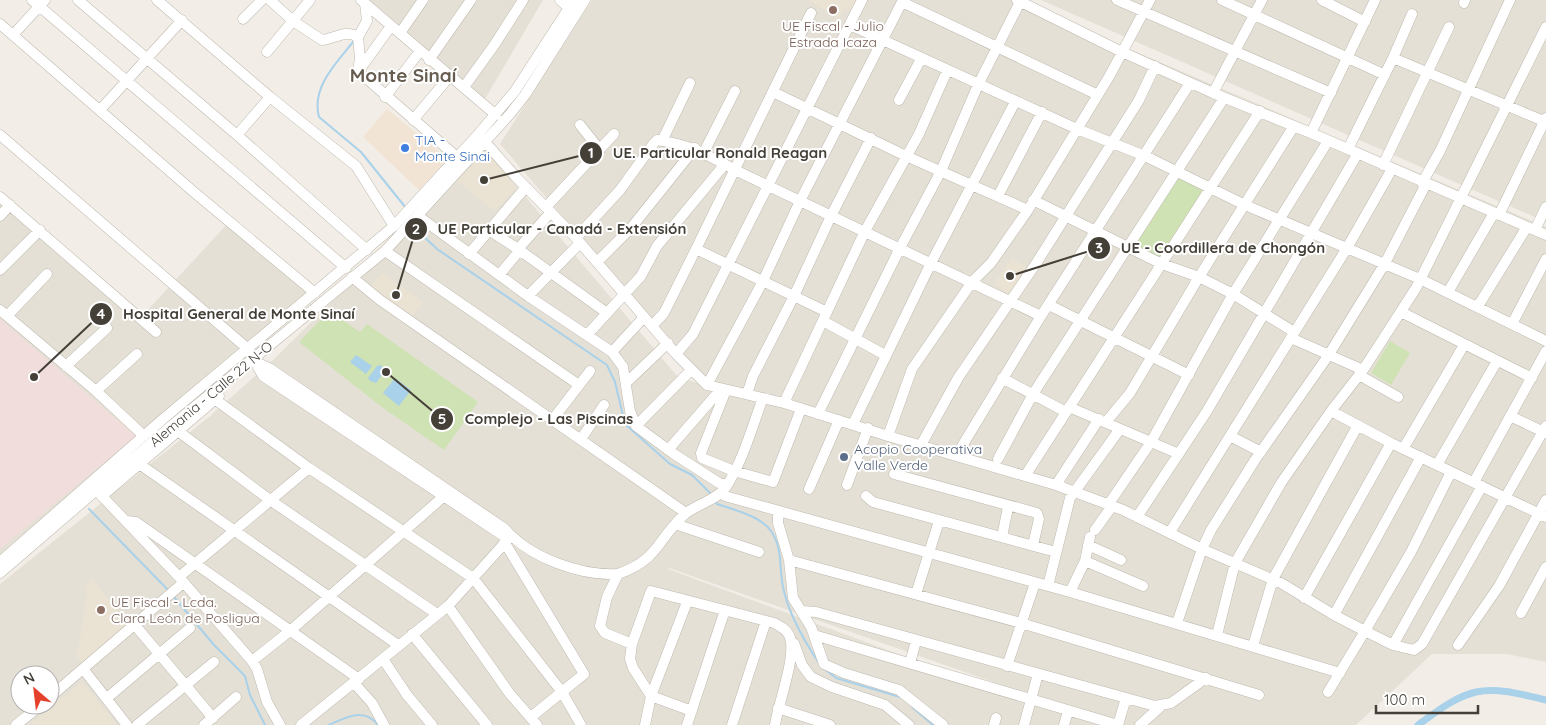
<svg xmlns="http://www.w3.org/2000/svg" width="1546" height="725" viewBox="0 0 1546 725" font-family="Quicksand,sans-serif">
<style>
.residential{fill:#e5e0d6;fill-rule:evenodd}
.commercial{fill:#f2e4d4}
.education{fill:#eae2d2}
.medical{fill:#f1dedc}
.green{fill:#cfe2b4}
.water{fill:#a9d1e9}
.lines{fill:none;stroke-linecap:round;stroke-linejoin:round}
.stream{stroke:#a9d1e9;stroke-width:2}
.canal{stroke:#a9d1e9;stroke-width:7}
.minor-casing{stroke:#bfb8ae;stroke-width:11}
.minor{stroke:#fff;stroke-width:10}
.education-dot{fill:#8d6e63;stroke:#fff;stroke-width:2}
.shop-dot{fill:#3f7fe0;stroke:#fff;stroke-width:2}
.service-dot{fill:#5c6f8a;stroke:#fff;stroke-width:2}
.labels{text-anchor:middle;stroke-width:4;stroke-linejoin:round;paint-order:stroke}
.education-label{font-size:14px;fill:#785e54;stroke:#fff}
.shop-label{font-size:14px;fill:#366cbe;stroke:#fff;text-anchor:start}
.street-label{font-size:14px;fill:#443f37;stroke:#fff}
.service-label{font-size:14px;fill:#4e5e75;stroke:#fff;text-anchor:start}
.district-label{font-size:19px;font-weight:bold;fill:#665c4f;stroke:#fff}
.leader{fill:none;stroke:#443f37;stroke-width:2}
.callout-dot{fill:#443f37;stroke:#fff;stroke-width:2}
.mark-label{font-size:15px;text-anchor:middle;font-weight:bold;fill:#fff}
.callout-label{font-size:15px;text-anchor:middle;font-weight:bold;fill:#443f37;stroke:#fff;stroke-width:4;stroke-linejoin:round;paint-order:stroke}
</style>
<rect width="100%" height="100%" fill="#f2eee7"/>
<path class="residential" d="M364 0H543L482 104Z
M592 0H1014L1546 227V662L1507 654H1432L1356 725H0V584L209 417 272 361 486 150 678 377 745 398 707 384 500 144ZM668 569 669 568 1056 704 958 676ZM20 675H50V705H20Z
M1041 0H1546V222Z
M0 192 144 314 229 222 315 293 0 561Z"/>
<path class="commercial" d="M387 109 448 159 419 190 363 137Z"/>
<path class="education" d="M808 0H856L850 11 844 9 839 19Z
M486 152 517 188 494 211 457 181Z
M1012 258 1027 267 1008 294 994 284Z
M382 273 423 302 411 318 369 288Z
M92 579 129 624 84 664 77 658 87 596 85 587Z
M82 682 117 725H29Z"/>
<path class="medical" d="M0 319 136 436 0 549Z"/>
<path class="green" d="M1177 176 1207 190 1162 261 1133 247Z
M329 311 360 332 367 324 478 402 444 450 383 408 299 342Z
M1390 341 1410 353 1391 385 1371 373Z"/>
<path class="water" d="M356 355 372 366 366 374 350 362Z
M381 365 385 371 376 383 370 381 368 378 377 366Z
M395 378 411 390 399 406 383 393Z"/>
<g class="lines">
<path class="stream" d="M353 42C336 63 311 88 319 117L361 152 406 208
M414 223 421 234 437 249 607 365 615 382 625 424 670 464 692 475 711 494
M715 500 717 504C734 510 761 516 771 531 783 548 779 569 783 587 788 613 805 642 819 663
M89 509 169 591
M174 597 214 645 245 676 250 695 265 725
M822 667 836 678 900 697
M912 707 933 725
M329 725C347 717 364 707 378 725"/>
<path class="canal" d="M1418 725C1435 713 1454 697 1476 692 1498 687 1524 695 1546 700"/>
<defs>
<path id="minor" d="M32 0 346 268
M78 0 237 135 367 250
M157 0 270 97 356 166 394 226
M270 0 293 21 322 40C334 39 346 29 358 37L360 58 358 71 458 158
M361 0 496 115
M560 0 569 8
M1017 0 1120 51 1213 93 1311 133 1546 235
M1117 0 1331 93
M1222 0 1385 75
M1322 0 1365 22
M902 2 1098 95
M1464 3 1465 0
M243 19 262 0
M0 24 195 193 315 293
M850 25 1077 129 1145 156 1245 205 1420 279 1546 341
M400 33 423 0
M13 35 45 0
M358 37 367 21 365 3
M267 52 310 0
M1393 58 1546 122
M429 60 471 0
M360 69 391 26
M464 87 495 44 523 0
M773 92 906 156 1028 210
M1213 93 1262 0
M385 97 420 51
M899 100 921 59
M100 110 182 20
M413 120 450 76
M580 125 600 150
M1311 133 1375 0
M0 135 248 349 263 376 502 535 511 536
M237 135 270 97
M662 141 690 83
M485 142 515 176 576 238 676 354 707 385 784 403 888 436 1056 485 1123 510 1202 549 1281 583 1334 615
M1348 149 1393 58 1412 14
M704 152 735 91
M1383 165 1449 27
M1422 183 1440 151 1510 0
M998 196 1042 112
M0 197 156 332
M1033 200 1162 264 1199 277 1233 294 1294 332
M546 207 614 134
M551 212 518 249 607 313
M1499 215 1546 118
M0 216 10 205
M418 216 528 296 612 352 623 367 630 411 636 426 674 454 719 483 727 485
M489 230 518 249
M1535 230 1546 207
M576 238 620 190 654 143 657 140C691 145 706 154 735 170L1041 316
M696 249 827 312
M385 251 579 385
M469 254 526 187
M597 262 631 228 695 148
M0 270 40 230
M499 275 520 250
M352 277 380 300 686 513
M1448 292 1494 213
M528 296 580 243
M1049 305 1189 375
M1478 306 1527 227
M0 310 96 391 144 436
M1401 312 1532 378
M7 316 47 274
M823 321 885 355
M1512 324 1546 259
M652 326 664 313 696 249 811 13
M587 335 641 276 657 246 725 164
M1291 338 1363 370
M612 352 644 317
M676 354 693 334 862 0
M258 363 269 368 505 529C530 558 581 576 618 574
M66 366 107 328
M1359 375 1398 397
M1002 378 1066 412
M627 382 668 343
M707 385 763 281 800 201 903 0
M726 390 701 453 702 458 734 471 773 482 801 409
M96 391 137 354
M747 394 753 376 794 296 831 216 871 138
M209 395 309 468 473 578 562 692 581 725
M784 403 865 231 919 134 947 71
M1069 407 1179 454
M1331 411 1391 443 1546 517
M818 414 900 248 941 171 978 85 1021 0
M1510 416 1546 433
M553 419 590 371
M1106 422 1130 393 1199 277 1294 126
M853 424 931 263 1015 102
M636 426 691 370
M174 428 270 500 437 614
M888 436 912 369 972 282 991 263 1028 210 1110 75 1150 0
M1230 436 1261 452
M581 439 604 405
M921 445 958 378 1037 262 1139 100 1155 66
M1403 449 1464 345
M668 450 721 389
M956 456 1041 316 1190 83
M998 459 1033 394 1224 98
M135 461 398 645
M1437 465 1497 361
M1451 472 1411 552 1365 631 1393 645 1482 486
M894 474 1037 513 1039 519 1033 545
M1025 476 1260 111
M1474 482 1546 351
M847 485 868 428
M1056 485 1099 419
M809 489 839 420
M98 492 179 577 252 661 257 669 267 702 280 725
M721 493 725 496 1070 592 1340 673
M102 496 219 396
M866 496 873 502 1056 552
M1108 505 1151 442 1233 294 1328 141
M778 511V523L789 560 793 598 811 627 824 664 844 673 899 690 943 725
M1137 517 1207 411 1358 153
M127 521 136 522 359 679
M675 524 759 552
M1095 530 1112 506
M1170 532 1347 248 1392 169
M1002 537 1008 507
M503 544 508 548 584 674 531 717
M1088 545 1121 560
M789 560 1021 623 1259 695
M1085 561 1143 586
M0 562 163 419 394 226 475 138 515 91 574 0
M0 573 171 426 385 251 510 114 525 95 585 0
M179 577 309 468
M1048 586 1070 498 1120 429
M1070 592 1085 561 1090 537
M916 594 939 521
M1304 598 1391 443
M448 606 510 694 537 725
M801 611 816 612 1155 706 1171 703 1206 678
M1521 613 1546 567
M1177 623 1202 549 1211 530 1255 460 1328 356 1384 265 1426 184
M134 624 213 718
M412 634 487 725
M814 635 1118 725
M1217 635 1235 563 1281 483 1331 411 1363 370 1416 288 1546 27
M794 643 802 665 811 677 832 687 885 705 909 725
M632 644 605 633 600 626 607 597 618 574C660 559 656 540 685 514 697 504 717 500 726 487 743 461 752 427 763 398
M1393 645 1414 650 1422 644 1546 426
M1458 645 1499 586 1546 500
M1253 646 1273 579 1358 425
M383 659 407 695 432 725
M252 661 291 630 443 497
M910 663 916 641
M1007 666 1035 583
M84 670 127 725
M354 683 372 703 384 725
M1328 692 1365 631 1334 615 1421 457
M50 697 183 583
M107 698 190 628
M778 708 830 725
M692 711 651 696 633 668 630 659 632 644 651 591 774 623C780 626 786 629 789 635 798 654 778 703 775 725
M16 725 41 705
M137 725 214 662
M204 725 236 697
M301 725 448 606 511 536
M645 725 651 696 687 602
M687 725 725 610
M732 725 766 621
M994 725 996 718
M1024 725 1038 674
M1064 725 1068 711
M1118 725 1126 698
M1140 725 1160 707"/>
</defs>
<use href="#minor" class="minor-casing"/>
<use href="#minor" class="minor"/>
</g>
<g class="education-dot">
<circle cx="833" cy="10" r="5"/>
<circle cx="101" cy="610" r="5"/>
</g>
<circle class="shop-dot" cx="405" cy="148" r="5"/>
<circle class="service-dot" cx="844" cy="457" r="5"/>
<g class="labels">
<g class="education-label">
<text x="833" y="31">UE Fiscal - Julio<tspan x="833" dy="16">Estrada Icaza</tspan></text>
<text x="111" y="607" text-anchor="start">UE Fiscal - Lcda.<tspan x="111" dy="16">Clara León de Posligua</tspan></text>
</g>
<g class="shop-label">
<text x="415" y="145">TIA -<tspan x="415" dy="16">Monte Sinai</tspan></text>
</g>
<g class="street-label">
<text transform="translate(211 394) rotate(-40)" y="5">Alemania - Calle 22 N-O</text>
</g>
<g class="service-label">
<text x="854" y="454">Acopio Cooperativa<tspan x="854" dy="16">Valle Verde</tspan></text>
</g>
<g class="district-label">
<text x="403" y="82">Monte Sinaí</text>
</g>
</g>
<path class="leader" d="M484 180L591 153M396 295L416 229M1010 276L1099 248M34 377L101 314M386 372L442 419"/>
<g class="callout-dot">
<circle cx="484" cy="180" r="5"/>
<circle cx="396" cy="295" r="5"/>
<circle cx="1010" cy="276" r="5"/>
<circle cx="34" cy="377" r="5"/>
<circle cx="386" cy="372" r="5"/>
<circle cx="591" cy="153" r="12"/>
<circle cx="416" cy="229" r="12"/>
<circle cx="1099" cy="248" r="12"/>
<circle cx="101" cy="314" r="12"/>
<circle cx="442" cy="419" r="12"/>
</g>
<g class="mark-label">
<text x="591" y="158">1</text>
<text x="416" y="234">2</text>
<text x="1099" y="253">3</text>
<text x="101" y="319">4</text>
<text x="442" y="424">5</text>
</g>
<g class="callout-label">
<text x="720" y="158">UE. Particular Ronald Reagan</text>
<text x="562" y="234">UE Particular - Canadá - Extensión</text>
<text x="1223" y="253">UE - Coordillera de Chongón</text>
<text x="239" y="319">Hospital General de Monte Sinaí</text>
<text x="549" y="424">Complejo - Las Piscinas</text>
</g>
<g transform="translate(35 690) rotate(332)"><circle r="24" fill="#ffffff" stroke="#b4b2af"/>
<path d="M0-4L9 19L0 12L-9 19Z" fill="#e5402b"/>
<text y="-8" font-size="14" font-weight="bold" text-anchor="middle" fill="#443f37">N</text>
</g>
<path d="M1376 705v8h102v-8" fill="none" stroke="#443f37" stroke-width="2.5"/>
<text x="1384" y="705" font-size="15" fill="#443f37" stroke="#ffffff" stroke-width="4" paint-order="stroke">100 m</text>
</svg>
